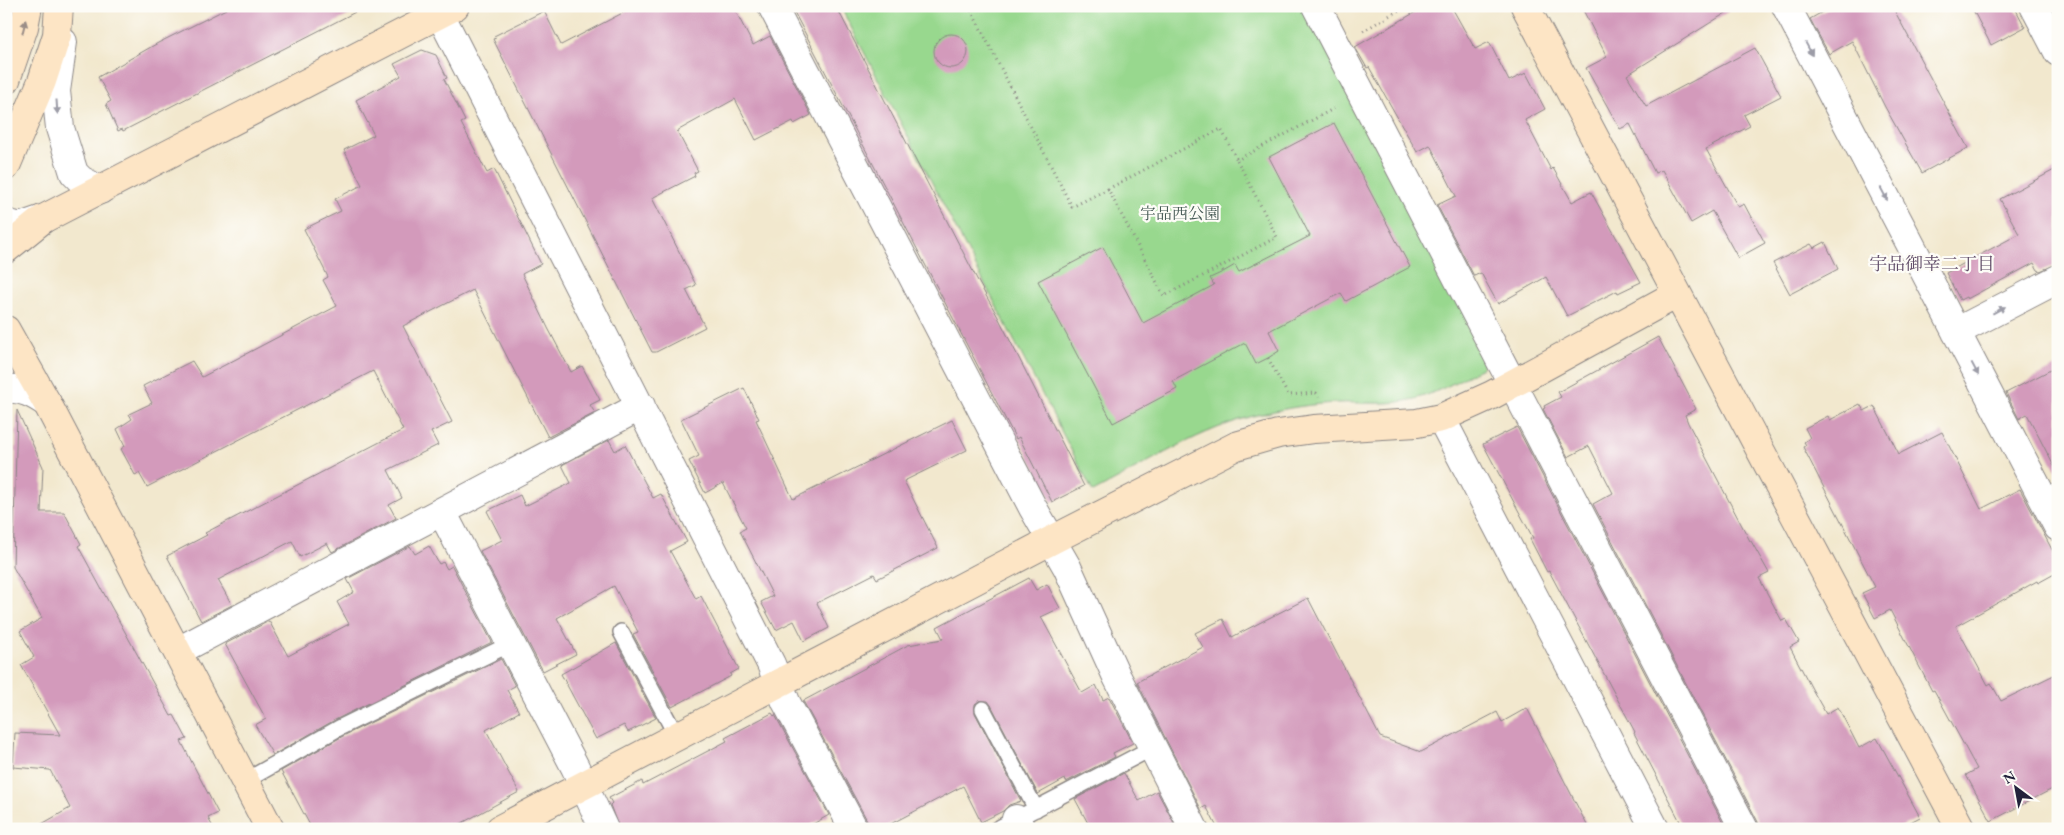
<svg xmlns="http://www.w3.org/2000/svg" width="2064" height="835" viewBox="0 0 2064 835" font-family="'EB Garamond','Noto Serif JP',serif">
<style>
.green{fill:#98d88e;stroke:#5d7d64}
.building{fill:#d39abb}
.lines{fill:none;stroke-linecap:round;stroke-linejoin:round}
.lane-casing{stroke:#8a8584;stroke-width:18}
.street-casing{stroke:#8a8584;stroke-width:30}
.secondary-casing{stroke:#8a8584;stroke-width:30}
.path{stroke:#8a8584;stroke-width:3;stroke-dasharray:1 4;stroke-linecap:butt}
.lane{stroke:#fff;stroke-width:15}
.street{stroke:#fff;stroke-width:28}
.secondary{stroke:#fde5c5;stroke-width:28}
.oneway{fill:#9a8d87}
.oneway2{fill:#9c9ca7}
.labels{text-anchor:middle;stroke-width:4.5;stroke-linejoin:round;paint-order:stroke}
.park-label{font-size:16px;fill:#455954;stroke:#fdfcf7}
.neighbourhood-label{font-size:18px;fill:#604c68;stroke:#fdfcf7}
</style>
<rect width="100%" height="100%" fill="#fdfcf7"/>
<filter id="ink" filterUnits="userSpaceOnUse"><feTurbulence type="fractalNoise" baseFrequency=".02" numOctaves="2"/><feDisplacementMap in="SourceGraphic" scale="10" xChannelSelector="R" yChannelSelector="G"/><feConvolveMatrix kernelMatrix="1 2 1 2 8 2 1 2 1" color-interpolation-filters="sRGB"/></filter>
<filter id="wash" filterUnits="userSpaceOnUse"><feTurbulence type="fractalNoise" baseFrequency=".0096" numOctaves="4" result="noise"/><feDisplacementMap in="SourceGraphic" scale="20" xChannelSelector="R" yChannelSelector="G"/><feGaussianBlur stdDeviation="1.12" result="paint"/><feColorMatrix in="noise" values="0 0 0 0 0 0 0 0 0 0 0 0 0 0 0 0 0 1.4 0 .05"/><feComposite in="paint" operator="in"/></filter>
<g filter="url(#wash)">
<rect width="100%" height="100%" fill="#f2e8ce"/>
<path class="green" d="M840 6H1305L1487 353 1482 368C1457 381 1433 396 1405 401 1383 405 1359 402 1337 403 1312 404 1286 408 1262 414 1202 427 1147 464 1093 492Z"/>
<g id="blocks">
<path class="building" d="M232 6H367L123 131 122 129 118 131 106 104 111 101 98 77 158 43Z
M636 6H733L753 45 770 36 811 115 794 124 793 121 756 140 735 99 677 131 698 171 694 173 695 176 652 198 696 285 686 290 705 327 656 352H652L493 39 496 38 494 36 544 11 561 45Z
M791 6H836L979 283 998 317 1084 486 1052 502 1019 437 1016 439 995 399Z
M1426 6H1451L1475 49 1489 42 1509 81 1526 73 1545 109 1525 120 1551 170 1553 168 1572 202 1591 192 1641 282 1618 293 1617 291 1567 316 1546 277 1498 304 1481 273 1474 276 1437 205 1456 196 1430 145 1417 152 1369 67 1367 68 1355 47Z
M1581 6H1737L1627 75 1646 106 1755 48 1781 96 1744 115 1750 126 1706 149 1738 207 1744 204 1765 243 1738 258 1712 211 1691 223 1662 170 1655 173 1630 124 1620 129 1586 68 1607 57Z
M1833 6H1892L1968 148 1922 173 1885 107 1852 41 1829 54 1810 19Z
M1971 6H2014L2025 27 1991 45Z
M934 51a17 17 0 1 1 34 0a17 17 0 1 1-34 0Z
M422 50 436 55 447 78 444 79 465 121 461 123 487 173 494 169 541 264 522 274 548 328 571 372 582 366 600 400 590 405 595 413 548 437 473 290 403 326 452 422 431 432 438 445 388 470 402 498 389 505 396 518 332 552 327 543 300 557 292 541 218 580 232 605 201 621 167 556 207 535 205 533 403 430 373 371 147 487 139 473 135 475 121 449 125 446 117 429 132 419 129 414 152 403 143 386 192 361 202 377 337 306 323 280 328 277 304 229 341 211 335 199 362 185 344 150 374 135 356 100 401 76 394 64Z
M1334 123 1410 267 1346 301 1341 293 1269 331 1279 351 1268 358 1256 364 1245 343 1173 381 1177 389 1113 423 1038 281 1103 247 1143 323 1214 285 1210 278 1223 272 1235 265 1239 272 1310 236 1269 157Z
M2058 168V264L2040 271 2038 270 2034 263 1967 299 1966 297 1960 300 1946 273 2019 234 2000 199Z
M1825 242 1838 269 1790 294 1773 263 1811 244 1814 248Z
M1658 337 1696 409 1685 415 1688 423 1750 541H1751L1769 573 1759 578 1782 621 1786 619 1799 642 1790 647 1812 689 1826 714 1838 707 1859 748 1877 738 1920 817 1897 829H1759L1758 822 1593 504 1613 493 1589 446 1568 457 1543 409 1545 408 1544 406 1561 397 1558 392Z
M2058 366V474L2027 414 2019 419 2006 393Z
M744 388 759 419 756 420 793 499 952 420 967 450 904 481 938 548 877 579 874 574 817 603 829 628 804 641 794 621 776 630 761 602 773 596 740 531 746 528 723 483 705 493 689 461 699 456 681 419Z
M1860 404 1864 411 1874 406 1899 454 1942 432 1981 509 2020 489 2058 561V572L2038 583 2037 581 1956 626 1988 685 1991 683 2001 701 2058 673V786L1991 821 1966 775 1977 769 1934 690 1932 691 1890 610 1875 618 1862 593 1875 587 1803 447 1806 445 1804 442 1810 438 1805 428 1828 416 1830 420Z
M17 410 43 467 41 512H64L81 544 78 546 171 716 174 715 187 739 181 741 218 813 208 818 214 829H33L70 808 50 770 13 767 15 733 60 735 21 665 34 657 20 631 42 618 13 567Z
M1517 427 1726 829H1684L1634 733 1635 732 1549 571 1547 572 1530 539 1533 538 1483 444Z
M609 440 615 451 625 445 653 498 661 494 687 542 670 551 696 599 701 596 739 669 730 674 731 676 672 707 633 634 638 632 614 586 557 618 576 654 543 671 480 551 502 540 487 511 520 495 525 506 571 483 562 465Z
M410 546 415 554 429 546 439 564 443 562 447 569 452 566 492 642 335 720 273 755 255 725 266 719 225 644 269 621 288 656 349 624 337 602 354 592 347 579Z
M1029 578 1036 590 1047 584 1060 608 1041 617 1082 693 1096 685 1103 700 1109 697 1133 743 1113 753 1115 757 1066 782 1065 779 1038 794 991 705 988 701H979L975 704V713L1021 801 1009 805 1003 811 981 822 963 786 881 829H870L868 822 803 701 908 645 943 639 937 627Z
M1308 598 1380 737 1421 752 1497 712 1502 722 1527 708 1589 829H1218L1206 806 1201 809 1137 682 1203 647 1195 633 1223 619 1232 637Z
M616 643 656 718 628 732 624 725 596 739 561 674Z
M501 659 515 686 507 690 519 712 486 730 519 792 451 829H312L281 771 343 736Z
M772 713 774 716 775 715 829 815 804 829H619L610 805 612 803 609 798 642 781 643 785 727 741 725 738Z
M1124 773 1139 801 1157 791 1174 823 1164 829H1087L1090 827 1075 799Z"/>
</g>
</g>
<g filter="url(#ink)">
<use href="#blocks" fill-opacity="0" stroke="#8a8584" stroke-width="1"/>
<g class="lines">
<defs>
<path id="lane" d="M621 632 677 737
M983 709 1036 809
M245 781 339 728 510 644
M997 829 1152 748"/>
<path id="street" d="M772 6 1033 508 1067 567 1117 677 1194 829
M1316 6 1744 829
M1786 6 2058 527
M2034 6 2058 52
M440 14 771 664 786 702 854 829
M63 42 56 91 60 128 74 173 81 180 100 190
M6 223 20 227 43 219
M1956 332 2058 279
M6 389C22 387 35 395 47 403
M1441 418 1655 829
M442 512 575 767 604 829
M178 651 641 406
M1016 819 1021 829"/>
<path id="secondary" d="M1525 6 1961 829
M6 80 24 27 28 6
M6 166 42 81 57 35 59 6
M6 249 43 219 455 6
M6 330 47 403 270 829
M500 829 1052 540 1236 446 1278 434 1314 429 1417 423 1441 418 1492 395 1677 294"/>
</defs>
<use href="#lane" class="lane-casing"/>
<use href="#street" class="street-casing"/>
<use href="#secondary" class="secondary-casing"/>
<path class="path" d="M969 6 1072 207 1108 189 1164 296 1220 267
M1363 31 1406 6
M1108 189 1221 129 1237 160
M1223 271 1220 267 1277 237 1237 160 1335 108
M1268 358 1288 395 1316 393 1319 397"/>
<use href="#lane" class="lane"/>
<use href="#street" class="street"/>
<use href="#secondary" class="secondary"/>
</g>
<defs><path id="oneway-solid" d="M-6-.8H1V-3.2L6.5 0L1 3.2V.8H-6Z" transform="scale(1.25)"/></defs>
<use class="oneway" href="#oneway-solid" transform="translate(24 27) rotate(-76)"/>
<g class="oneway2">
<use href="#oneway-solid" transform="translate(1809 49) rotate(62)"/>
<use href="#oneway-solid" transform="translate(57 107) rotate(86)"/>
<use href="#oneway-solid" transform="translate(1884 194) rotate(62)"/>
<use href="#oneway-solid" transform="translate(1999 310) rotate(-28)"/>
<use href="#oneway-solid" transform="translate(1975 369) rotate(62)"/>
</g>
</g>
<g class="labels">
<g class="park-label">
<text x="1180" y="219">宇品西公園</text>
</g>
<g class="neighbourhood-label">
<text x="1932" y="270">宇品御幸二丁目</text>
</g>
</g>
<rect width="2064" height="835" fill="none" stroke="#fdfcf7" stroke-width="25"/>
<g transform="translate(2016 788) rotate(328)" stroke="#fdfcf7" stroke-width="4" paint-order="stroke">
<path d="M0-4L9 19L0 12L-9 19Z" fill="#22223b"/>
<text y="-8" font-size="14" font-weight="bold" text-anchor="middle" fill="#22223b">N</text>
</g>
</svg>
